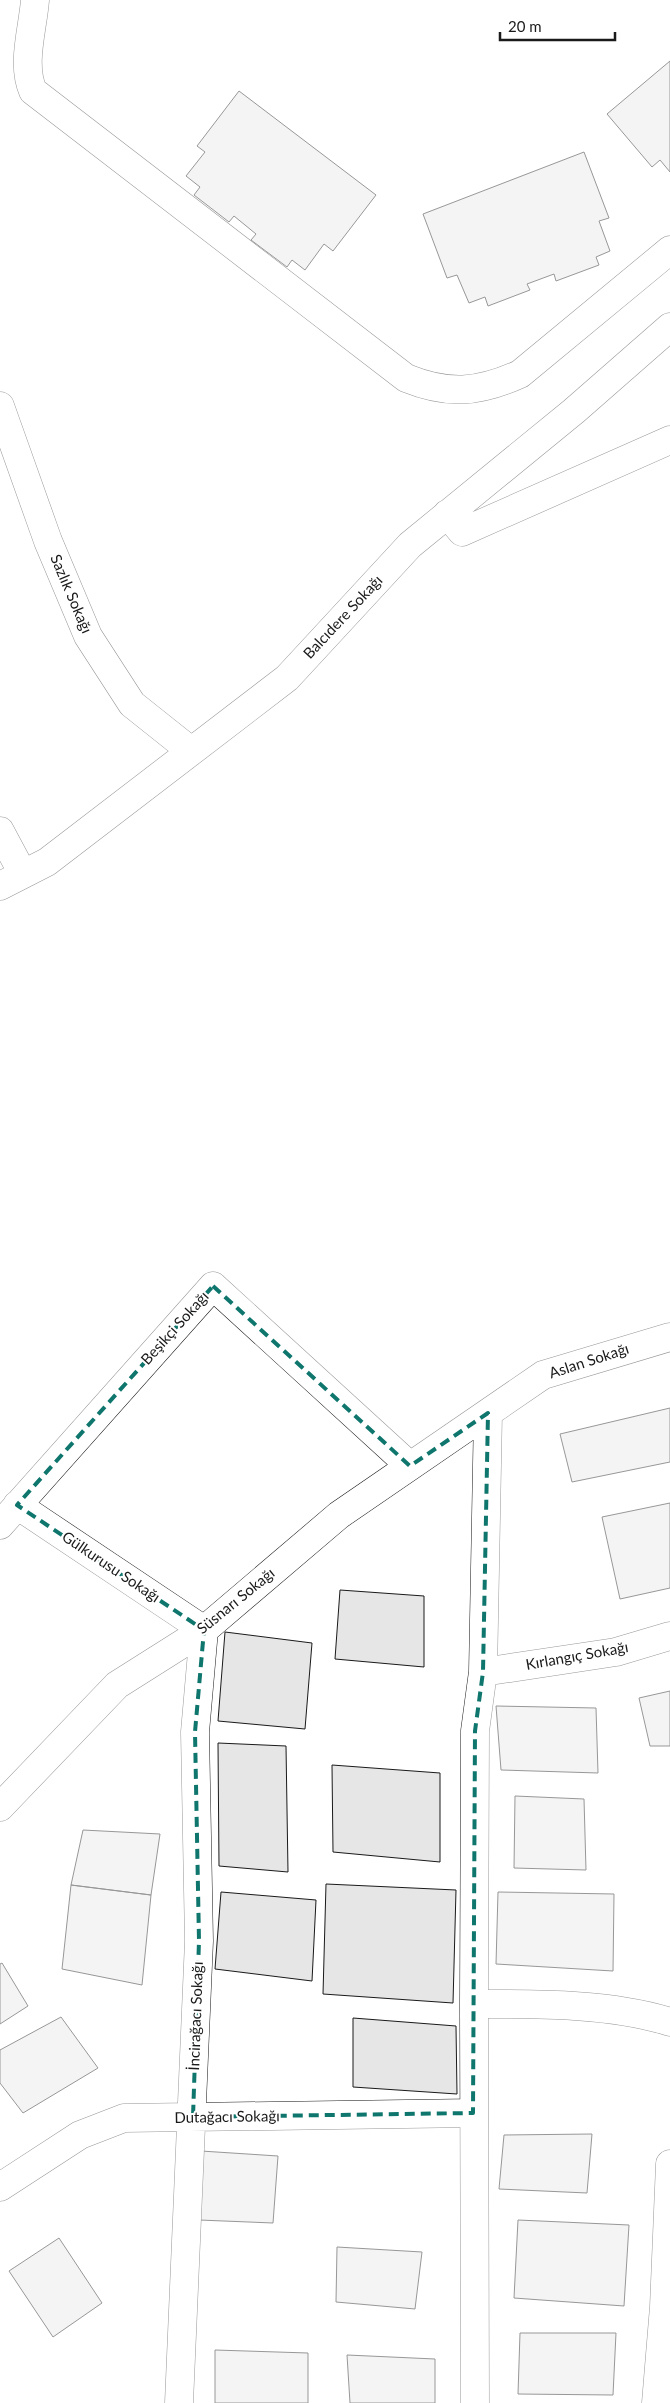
<svg xmlns="http://www.w3.org/2000/svg" width="670" height="2403" viewBox="0 0 670 2403" font-family="Lato,sans-serif">
<style>
.building{fill:#e6e6e6;stroke:#1a1a1a}
.lines{fill:none;stroke-linecap:round;stroke-linejoin:round}
.minor-casing{stroke:#1a1a1a;stroke-width:29}
.minor{stroke:#fff;stroke-width:28}
.marked{fill:none;stroke:#0f766e;stroke-width:4;stroke-dasharray:10 6;stroke-linejoin:round}
.labels{text-anchor:middle;stroke-width:4;stroke-linejoin:round;paint-order:stroke}
.street-label{font-size:15px;fill:#1a1a1a;stroke:#fff}
</style>
<rect width="100%" height="100%" fill="#fff"/>
<path class="building" d="M670 61V172L660 160 652 167 607 114Z
M239 91 376 195 333 251 324 244 305 270 292 260 287 267 251 240 256 234 234 216 229 222 194 195 200 187 186 176 205 152 197 146Z
M584 152 609 218 599 221 610 251 596 257 599 265 556 281 554 274 527 284 530 290 488 306 485 297 469 303 457 275 447 278 423 214Z
M670 1408V1462L572 1482 560 1434Z
M670 1503V1588L620 1599 602 1517Z
M340 1590 424 1596V1667L335 1659Z
M225 1632 312 1643 305 1729 218 1721Z
M670 1691V1746H650L639 1698Z
M496 1706 596 1708 598 1773 501 1770Z
M218 1743 286 1746 288 1872 219 1866Z
M332 1765 440 1773V1862L333 1852Z
M515 1796 584 1799 586 1870 514 1868Z
M83 1830 160 1834 151 1895 71 1885Z
M326 1884 456 1890 453 2003 323 1994Z
M71 1885 151 1895 142 1985 62 1969Z
M221 1892 316 1900 312 1981 215 1969Z
M498 1892 614 1894 613 1971 496 1964Z
M2 1963 28 2006 0 2024V1964Z
M61 2017 98 2068 23 2113 0 2083V2050Z
M353 2018 456 2026 457 2094 353 2087Z
M592 2134 587 2193 499 2189 504 2135Z
M201 2151 278 2156 273 2223 199 2220Z
M518 2220 629 2225 624 2306 514 2298Z
M59 2238 102 2303 53 2337 9 2271Z
M337 2247 422 2252 415 2309 336 2302Z
M520 2333H616L613 2395 518 2394Z
M215 2350 308 2353V2403H215Z
M347 2355 435 2359V2403H350Z"/>
<g class="lines">
<defs>
<path id="minor" d="M35 0C33 28 21 64 33 91L406 378C448 395 478 393 520 374L670 250
M0 406 48 541 88 636 132 704 191 751
M447 514 462 532 670 440
M0 831 23 874
M0 886 47 862 287 678 410 545 574 411 670 327
M488 1413 483 1672 475 1731 474 2004C536 2004 611 2003 670 2022
M17 1505 204 1630 195 1732 199 1941 179 2403
M0 1525 213 1286 410 1466
M483 1672 616 1652 670 1636
M0 1807 117 1685 204 1630 339 1515 543 1375 670 1337
M474 2004 475 2403
M0 2187 80 2135 124 2118 473 2113
M656 2403 664 2307 670 2164"/>
</defs>
<use href="#minor" class="minor-casing"/>
<use href="#minor" class="minor"/>
</g>
<path d="M0 0H670V2403H0ZM213 1286 410 1466 488 1413 483 1672 475 1731 473 2113 193 2117 199 1941 195 1732 204 1630 17 1505Z" fill="#fff" fill-opacity=".55" fill-rule="evenodd"/>
<path class="marked" d="M213 1286 410 1466 488 1413 483 1672 475 1731 473 2113 193 2117 199 1941 195 1732 204 1630 17 1505Z"/>
<g class="labels">
<g class="street-label">
<text transform="translate(71 594) rotate(67)" y="5">Sazlık Sokağı</text>
<text transform="translate(343 617) rotate(-47)" y="5">Balcıdere Sokağı</text>
<text transform="translate(175 1328) rotate(-48)" y="5">Beşikçi Sokağı</text>
<text transform="translate(589 1361) rotate(-18)" y="5">Aslan Sokağı</text>
<text transform="translate(111 1567) rotate(34)" y="5">Gülkurusu Sokağı</text>
<text transform="translate(236 1601) rotate(-39)" y="5">Süsnarı Sokağı</text>
<text transform="translate(577 1656) rotate(-10)" y="5">Kırlangıç Sokağı</text>
<text transform="translate(196 2016) rotate(-88)" y="5">İncirağacı Sokağı</text>
<text transform="translate(227 2117) rotate(-1)" y="5">Dutağacı Sokağı</text>
</g>
</g>
<path d="M500 32v8h115v-8" fill="none" stroke="#1a1a1a" stroke-width="2.5"/>
<text x="508" y="32" font-size="15" fill="#1a1a1a" stroke="#ffffff" stroke-width="4" paint-order="stroke">20 m</text>
</svg>
